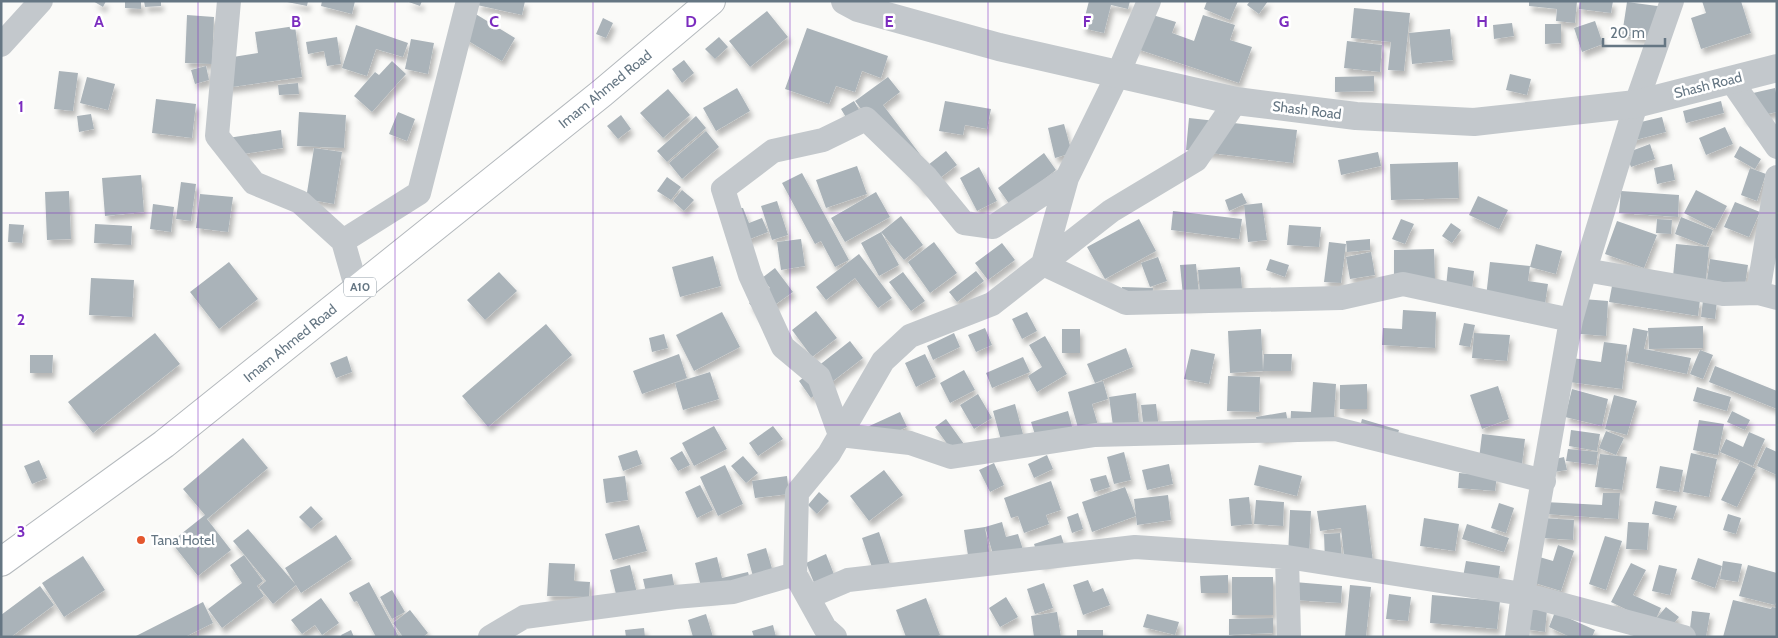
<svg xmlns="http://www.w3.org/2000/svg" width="1778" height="638" viewBox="0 0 1778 638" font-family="Cabin,sans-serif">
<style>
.building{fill:#aab3b9;filter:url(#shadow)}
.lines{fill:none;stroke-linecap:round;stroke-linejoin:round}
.trunk-casing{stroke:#b4b9bd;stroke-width:30}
.minor{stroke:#c3c8cc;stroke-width:24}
.tertiary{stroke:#c3c8cc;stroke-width:28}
.trunk{stroke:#fff;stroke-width:28}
.grid{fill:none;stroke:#7b2cbf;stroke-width:1;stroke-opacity:0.55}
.poi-dot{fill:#e4572e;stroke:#fff;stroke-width:2}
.labels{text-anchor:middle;stroke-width:5;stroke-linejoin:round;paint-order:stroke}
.shield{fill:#fff;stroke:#939fa8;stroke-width:1}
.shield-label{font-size:12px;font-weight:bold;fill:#657683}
.street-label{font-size:14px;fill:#657683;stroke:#fff}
.poi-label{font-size:14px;fill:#657683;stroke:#fff;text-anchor:start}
.grid-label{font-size:16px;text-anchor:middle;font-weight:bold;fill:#7b2cbf;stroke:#fff;stroke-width:5;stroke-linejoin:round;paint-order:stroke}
</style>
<defs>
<filter id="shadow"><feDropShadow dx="3" dy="5.5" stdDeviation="2.5" flood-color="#0004"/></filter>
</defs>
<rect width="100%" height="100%" fill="#fafaf8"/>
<path class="building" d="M93 1H106L103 7Z
M125 1H141V9L125 8Z
M144 1H161V6L145 7Z
M282 1H308L307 6Z
M322 1H355L352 14 321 6Z
M406 1H422L420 6Z
M478 1H525L522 15 477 5Z
M1089 1H1130L1128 9 1111 5 1104 33 1082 28Z
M1207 1H1238L1230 20 1204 9Z
M1250 1H1268L1259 14 1247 5Z
M1529 1H1577L1575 23 1556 21 1557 9 1529 6Z
M1580 1H1613L1611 13 1579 9Z
M1702 1H1741L1751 33 1701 49 1691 18 1706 13Z
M1627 2 1665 7 1660 41 1622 35Z
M1354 8 1410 13 1404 71 1388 70 1391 42 1351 38Z
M767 11 788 37 750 67 729 41Z
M474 13 515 38 502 61 460 36Z
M1146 13 1176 22 1172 33 1194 41 1203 15 1235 25 1230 40 1252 47 1239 83 1134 48Z
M187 15 214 17 212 64 185 63Z
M603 18 613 23 606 38 596 34Z
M1595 21 1603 44 1582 52 1574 28Z
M1512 23 1514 36 1494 39 1493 25Z
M1545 24H1561V43L1545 44Z
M356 25 408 43 403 57 376 49 367 76 342 68Z
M295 26 302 77 218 89 214 60 258 53 255 32Z
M807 28 888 56 881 78 862 71 855 92 836 86 829 104 785 89Z
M1450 29 1453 60 1412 64 1409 33Z
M337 37 341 64 327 66 324 51 308 54 306 42Z
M719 37 728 47 715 59 705 49Z
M411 39 434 43 428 74 405 69Z
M1347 41 1382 45 1380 72 1344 68Z
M684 60 694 73 682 83 672 69Z
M392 61 406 74 372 112 354 96 375 72 379 75Z
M206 66 209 80 195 84 191 70Z
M59 71 78 73 73 111 54 109Z
M1510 74 1531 79 1527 95 1506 90Z
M1374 76V91L1335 92V77Z
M87 77 115 84 108 110 80 103Z
M888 77 900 92 883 105 928 165 946 151 957 165 923 191 855 101Z
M298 83 299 94 279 95 278 85Z
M737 88 750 111 716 131 703 108Z
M1775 88 1777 98V112L1744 119 1740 96Z
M668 89 690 115 663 138 640 113Z
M156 99 196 104 192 138 152 133Z
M854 101 860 111 847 119 841 109Z
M945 101 991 109 987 129 965 125 963 135 939 131Z
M1721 101 1724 113 1686 123 1683 111Z
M299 112 346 115 344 148 297 146Z
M398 112 415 119 407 141 389 134Z
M91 114 94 129 79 132 77 116Z
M621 115 631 129 618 139 607 126Z
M696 116 706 128 667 162 657 151Z
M1662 117 1666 132 1624 143 1620 127Z
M1189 118 1297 130 1293 163 1186 150Z
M1064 124 1072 153 1055 158 1048 128Z
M1725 127 1733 144 1706 155 1699 138Z
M281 130 283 148 230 156 228 138Z
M706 131 719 147 682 179 669 163Z
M1650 144 1655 159 1631 167 1626 153Z
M1740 146 1761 159 1755 169 1734 157Z
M314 148 342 152 334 204 306 199Z
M1378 152 1381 166 1341 175 1338 160Z
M1044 153 1056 170 1010 205 998 188Z
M1458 162 1459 198 1391 200 1390 164Z
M1672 164 1675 180 1657 184 1654 168Z
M857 166 867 194 826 208 816 180Z
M979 167 997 201 977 211 960 178Z
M1750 168 1766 174 1757 201 1741 195Z
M802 173 849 260 835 267 821 241 815 244 782 183Z
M141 175 144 212 105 216 102 178Z
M667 177 681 187 671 200 657 191Z
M181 182 196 184 191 221 176 219Z
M682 190 694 200 684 211 673 201Z
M1696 190 1727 206 1715 229 1684 213Z
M69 191 71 239 47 240 45 192Z
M1621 191 1679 195 1678 217 1619 213Z
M876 192 890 217 845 242 831 218Z
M1242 193 1247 203 1229 211 1225 200Z
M200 194 233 197 228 232 196 228Z
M1478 196 1508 210 1499 229 1469 215Z
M777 201 788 235 772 240 761 206Z
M1735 202 1760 212 1749 237 1724 227Z
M1262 203 1267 240 1248 242 1244 205Z
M153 204 174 207 171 232 150 229Z
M741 208H743L749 223 762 218 768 232 732 246Z
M1173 211 1242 219 1239 239 1171 230Z
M901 216 923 245 904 260 881 232Z
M1681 217 1713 230 1706 246 1675 234Z
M1139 219 1156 251 1105 279 1087 247Z
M1401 219 1414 224 1405 244 1392 239Z
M1657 219 1672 220 1671 234 1656 233Z
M1617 221 1657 235 1644 268 1605 254Z
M1451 223 1461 230 1452 243 1442 236Z
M9 224 24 225 22 243 8 242Z
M95 224 132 226 131 245 94 243Z
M1289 225 1321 227 1319 247 1287 245Z
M881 232 899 265 879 276 861 243Z
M801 239 805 266 781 270 777 242Z
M1370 239V250L1347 252 1346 241Z
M934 242 957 273 930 293 908 262Z
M1329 242 1346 244 1341 283 1324 282Z
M1002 243 1015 260 988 280 975 263Z
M1536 244 1562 251 1556 274 1530 267Z
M1676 244 1709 247 1706 279 1673 277Z
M1434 249 1435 280 1394 281V250Z
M1371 252 1375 275 1350 279 1346 257Z
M859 254 892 298 878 308 855 278 826 300 816 287Z
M713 256 721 286 680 297 672 267Z
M1158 257 1167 281 1150 287 1141 263Z
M1270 259 1289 265 1285 277 1266 270Z
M1710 259 1748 265 1745 285 1707 280Z
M229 262 258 299 219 329 190 292Z
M1490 262 1530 266 1528 281 1548 284 1545 304 1486 297Z
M1196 264 1200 304 1184 306 1180 265Z
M1240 267 1243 299 1201 303 1198 270Z
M1448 267 1474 271 1472 290 1446 287Z
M775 268 793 292 759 316 749 303 770 288 762 278Z
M976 271 984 281 957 302 949 292Z
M499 272 517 291 485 320 467 300Z
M903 272 925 301 911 311 889 282Z
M91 278 134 280 132 317 89 315Z
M1612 286 1700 300 1698 316 1609 302Z
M1122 287 1153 288 1152 303 1121 302Z
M1583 299 1608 301 1606 336 1580 334Z
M1703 300 1717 301 1715 319 1701 317Z
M1403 310 1436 312 1435 348 1382 345 1383 328 1402 329Z
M816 311 837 338 812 357 792 330Z
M722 312 740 347 694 371 676 335Z
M1027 312 1037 331 1022 339 1012 319Z
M1464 323 1475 325 1470 347 1459 345Z
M546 324 572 355 488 427 462 396Z
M1703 326V348L1649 349 1648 328Z
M985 328 992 345 976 352 968 335Z
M1633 328 1648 331 1644 349 1691 358 1687 374 1627 361Z
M1062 329H1080V353H1062Z
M1261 329 1263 371 1230 373 1228 331Z
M155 333 180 364 93 433 68 402Z
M954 333 960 347 933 360 927 346Z
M1474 333 1510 335 1507 361 1472 358Z
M664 334 668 348 652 352 649 338Z
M1045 336 1067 374 1037 392 1028 376 1042 367 1029 345Z
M850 341 863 358 811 398 799 381Z
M1604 342 1627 345 1622 389 1569 382 1572 358 1601 362Z
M1126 348 1133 367 1095 383 1087 364Z
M1191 349 1215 354 1209 384 1184 379Z
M1700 350 1713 355 1703 379 1690 374Z
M679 354 687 378 642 394 633 371Z
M925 354 936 377 916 387 905 363Z
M1264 354H1292L1291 371H1263Z
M30 355H53L52 373H30Z
M347 356 352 372 336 378 330 363Z
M1023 357 1030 372 992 388 986 373Z
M1715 366 1777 391V409L1709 382Z
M964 370 975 390 950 403 940 383Z
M710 372 719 399 683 410 675 383Z
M1228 376 1260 377 1259 412 1227 411Z
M1103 381 1108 399 1092 404 1099 429 1080 435 1068 392Z
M1313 382 1336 384 1333 433 1290 431 1291 411 1311 412Z
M1367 384V409H1340V385Z
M1498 386 1509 419 1482 429 1470 395Z
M1697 387 1731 397 1727 411 1693 401Z
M1572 389 1608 399 1602 426 1565 417Z
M1136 393 1139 423 1113 426 1109 397Z
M978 394 992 418 974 429 960 405Z
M1614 395 1637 401 1627 435 1605 429Z
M1015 404 1024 438 1002 444 993 411Z
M1156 404 1159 429 1144 431 1141 405Z
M1068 411 1073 430 1037 441 1031 422Z
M1732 411 1750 420 1745 430 1727 422Z
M900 412 907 427 872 443 865 428Z
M1286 412 1290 434 1260 440 1256 417Z
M946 419 964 444 953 452 935 427Z
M1362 419 1399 430 1394 446 1358 435Z
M1699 420 1724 424 1718 455 1693 450Z
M714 426 727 449 694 466 682 443Z
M773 426 783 439 758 456 749 443Z
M1571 430 1600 434 1597 451 1569 446Z
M1606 431 1624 438 1616 455 1599 448Z
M1749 432 1765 439 1753 466 1720 452 1726 439 1743 447Z
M1482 434 1525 439 1522 464 1479 459Z
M243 438 268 468 207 519 231 550 198 576 171 542 205 515 183 489Z
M1766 447 1777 452V475L1757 466Z
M1568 449 1598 452 1596 465 1566 461Z
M637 450 642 464 623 471 618 456Z
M682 451 690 465 678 471 670 458Z
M1124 452 1131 480 1114 484 1107 457Z
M1691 453 1717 459 1709 497 1683 492Z
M1600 454 1627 457 1622 490 1595 487Z
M1047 455 1053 469 1034 478 1028 464Z
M743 456 758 473 746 483 731 466Z
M1564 457 1567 470 1554 472 1551 460Z
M39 460 47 478 32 484 24 466Z
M1740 461 1756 469 1737 507 1721 500Z
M994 463 1004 485 990 492 979 470Z
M1169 464 1173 484 1147 490 1142 470Z
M725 465 743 504 718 516 700 477Z
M1259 465 1302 476 1297 496 1254 485Z
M1660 466 1683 470 1679 492 1656 488Z
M884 470 903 495 869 521 850 496Z
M1459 473 1497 476 1495 491 1458 488Z
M1106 475 1110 487 1094 492 1090 479Z
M625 476 628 500 606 503 603 479Z
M787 476 789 494 755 498 752 481Z
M1051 481 1061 510 1046 515 1049 524 1024 533 1018 516 1011 518 1004 498Z
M700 485 713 510 697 518 685 492Z
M1125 487 1136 516 1092 532 1082 502Z
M819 492 829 501 817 514 808 505Z
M1603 493H1620L1618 519 1545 514V502L1602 505Z
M1168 495 1171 520 1137 525 1134 499Z
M1249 497 1252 524 1231 526 1229 499Z
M1256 500 1284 502 1283 526 1254 524Z
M1655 501 1677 506 1673 519 1652 514Z
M1499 503 1514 508 1506 533 1491 528Z
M1366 505 1373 562 1345 565 1341 528 1320 531 1317 511Z
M311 506 323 519 311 529 299 517Z
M1290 510 1311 511 1309 557H1288Z
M1078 513 1083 529 1072 533 1067 517Z
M1728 514 1741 518 1736 534 1723 530Z
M1424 518 1459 524 1455 551 1420 546Z
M1543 518 1574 520 1573 540 1542 538Z
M1002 522 1006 537 1018 534 1024 553 995 561 985 527 991 564 970 568 964 530 985 527Z
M1628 522 1649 523 1647 550 1626 549Z
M1467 524 1509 538 1504 552 1462 539Z
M639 525 647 551 613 560 605 534Z
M248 529 296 585 273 604 259 587 266 581 233 541Z
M879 532 894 576 877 582 862 538Z
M1340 533 1342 561H1325L1324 534Z
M336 535 352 559 301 593 285 568Z
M1061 535 1068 556 1041 565 1034 544Z
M1605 536 1622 541 1606 590 1589 584Z
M1558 545 1574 551 1561 591 1528 581 1536 556 1553 561Z
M766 548 775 579 755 584 747 554Z
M826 554 835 577 815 585 806 563Z
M244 555 263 581 257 586 264 596 222 628 208 609 242 583 230 565Z
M83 556 105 590 64 617 42 583Z
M717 557 722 578 748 572 752 587 704 598 695 563Z
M1698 558 1722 566 1715 588 1691 579Z
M1466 561 1500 566 1498 582 1463 577Z
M1723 561 1742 564 1738 582 1720 579Z
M549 563 575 564 574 581 590 582 589 597 547 596Z
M1631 563 1646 570 1633 595 1661 608 1654 623 1611 602Z
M630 565 637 593 617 598 610 570Z
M1659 565 1677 569 1670 595 1652 591Z
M1748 565 1777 573V599L1775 605 1739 596Z
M672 574 676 595 648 601 643 579Z
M1228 575V593H1201L1200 576Z
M1232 577H1273V615H1232Z
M1088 580 1093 592 1103 588 1110 605 1083 615 1073 585Z
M369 582 399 637H376L357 601 354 602 349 593Z
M1294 582 1342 586 1341 603 1293 600Z
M1044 583 1053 608 1035 614 1027 589Z
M1350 585 1371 587 1366 637H1345Z
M40 586 54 605 11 637H1V615Z
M392 590 405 612 392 619 380 597Z
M1389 594 1411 597 1408 621 1386 619Z
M1432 595 1500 601 1497 629 1430 623Z
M1006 597 1018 617 1000 627 989 608Z
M321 598 339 623 322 635 315 625 302 634 291 620Z
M926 598 940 635 935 637H906L896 610Z
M1733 600 1771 609 1772 607 1777 608V637H1723Z
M203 602 213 623 185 637H134Z
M1528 607 1547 610 1545 632 1525 629Z
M1666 607 1679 617 1668 631 1655 620Z
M410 610 428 633 423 637H403L393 623Z
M1692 611 1710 613 1706 637H1689Z
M1057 612 1061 637H1034L1031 616Z
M1555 612 1595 630 1592 637H1570L1549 627Z
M706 614 713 637H693L688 620Z
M1147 614 1179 622 1175 635 1143 627Z
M1273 618V633L1229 635V619Z
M773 625 776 637H754L752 631Z
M644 628 645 637H626L625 630Z
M351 630 354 637H342L341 635Z
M1077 630H1103V637H1077Z"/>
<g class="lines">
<defs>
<path id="trunk" d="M1 562 164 444 602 93 711 1"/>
</defs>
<use href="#trunk" class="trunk-casing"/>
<path class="minor" d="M229 1 217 136 254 183 300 202 343 241
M1149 1 1118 74 1067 178 993 227 964 223 927 178 866 119 823 140 773 151 723 189 750 275 783 347 819 377 840 435 910 443 951 457 1095 435 1336 429 1544 481
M1 45 41 1
M1730 79 1777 147
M1067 178 1043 264 1126 303 1341 298 1403 284 1571 320
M1585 270 1723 294 1758 293 1777 298
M357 290 343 241 419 193 468 1
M1758 293 1777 177
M1287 557 1289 637
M808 597 848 580 1135 547 1287 557 1523 594 1684 637
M490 637 524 617 675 597 733 592 795 574
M835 637 825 628 795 574 797 493 829 454 883 361 910 336 992 304 1111 211 1196 160 1236 101
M1517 637 1523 594 1571 320 1585 270 1636 104 1672 1"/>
<path class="tertiary" d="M845 1 858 8 999 47 1236 101 1356 116 1474 122 1636 104 1777 68"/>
<use href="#trunk" class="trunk"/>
</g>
<path class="grid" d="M198 1V637M395 1V637M593 1V637M790 1V637M988 1V637M1185 1V637M1383 1V637M1580 1V637M1 213H1777M1 425H1777"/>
<circle class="poi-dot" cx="141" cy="540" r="5"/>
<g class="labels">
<rect class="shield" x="344" y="277.5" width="32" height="19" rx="4"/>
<g class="shield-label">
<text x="360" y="291">A10</text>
</g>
<g class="street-label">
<text transform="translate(1708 85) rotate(-14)" y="5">Shash Road</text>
<text transform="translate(605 89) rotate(-39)" y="5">Imam Ahmed Road</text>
<text transform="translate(1307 110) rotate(7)" y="5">Shash Road</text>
<text transform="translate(290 343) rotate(-39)" y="5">Imam Ahmed Road</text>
</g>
<g class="poi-label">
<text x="151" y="545">Tana Hotel</text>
</g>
</g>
<g class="grid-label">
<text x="99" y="27">A</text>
<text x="296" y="27">B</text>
<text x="494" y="27">C</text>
<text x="691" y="27">D</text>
<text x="889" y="27">E</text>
<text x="1087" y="27">F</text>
<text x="1284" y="27">G</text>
<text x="1482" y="27">H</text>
<text x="21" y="112">1</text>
<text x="21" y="325">2</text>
<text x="21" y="537">3</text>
</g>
<rect width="1778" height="638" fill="none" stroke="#657683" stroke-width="5"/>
<path d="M1603 38v8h62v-8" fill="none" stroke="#657683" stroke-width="2.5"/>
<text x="1610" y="38" font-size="15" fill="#657683" stroke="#ffffff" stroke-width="4" paint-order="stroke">20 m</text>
</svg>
